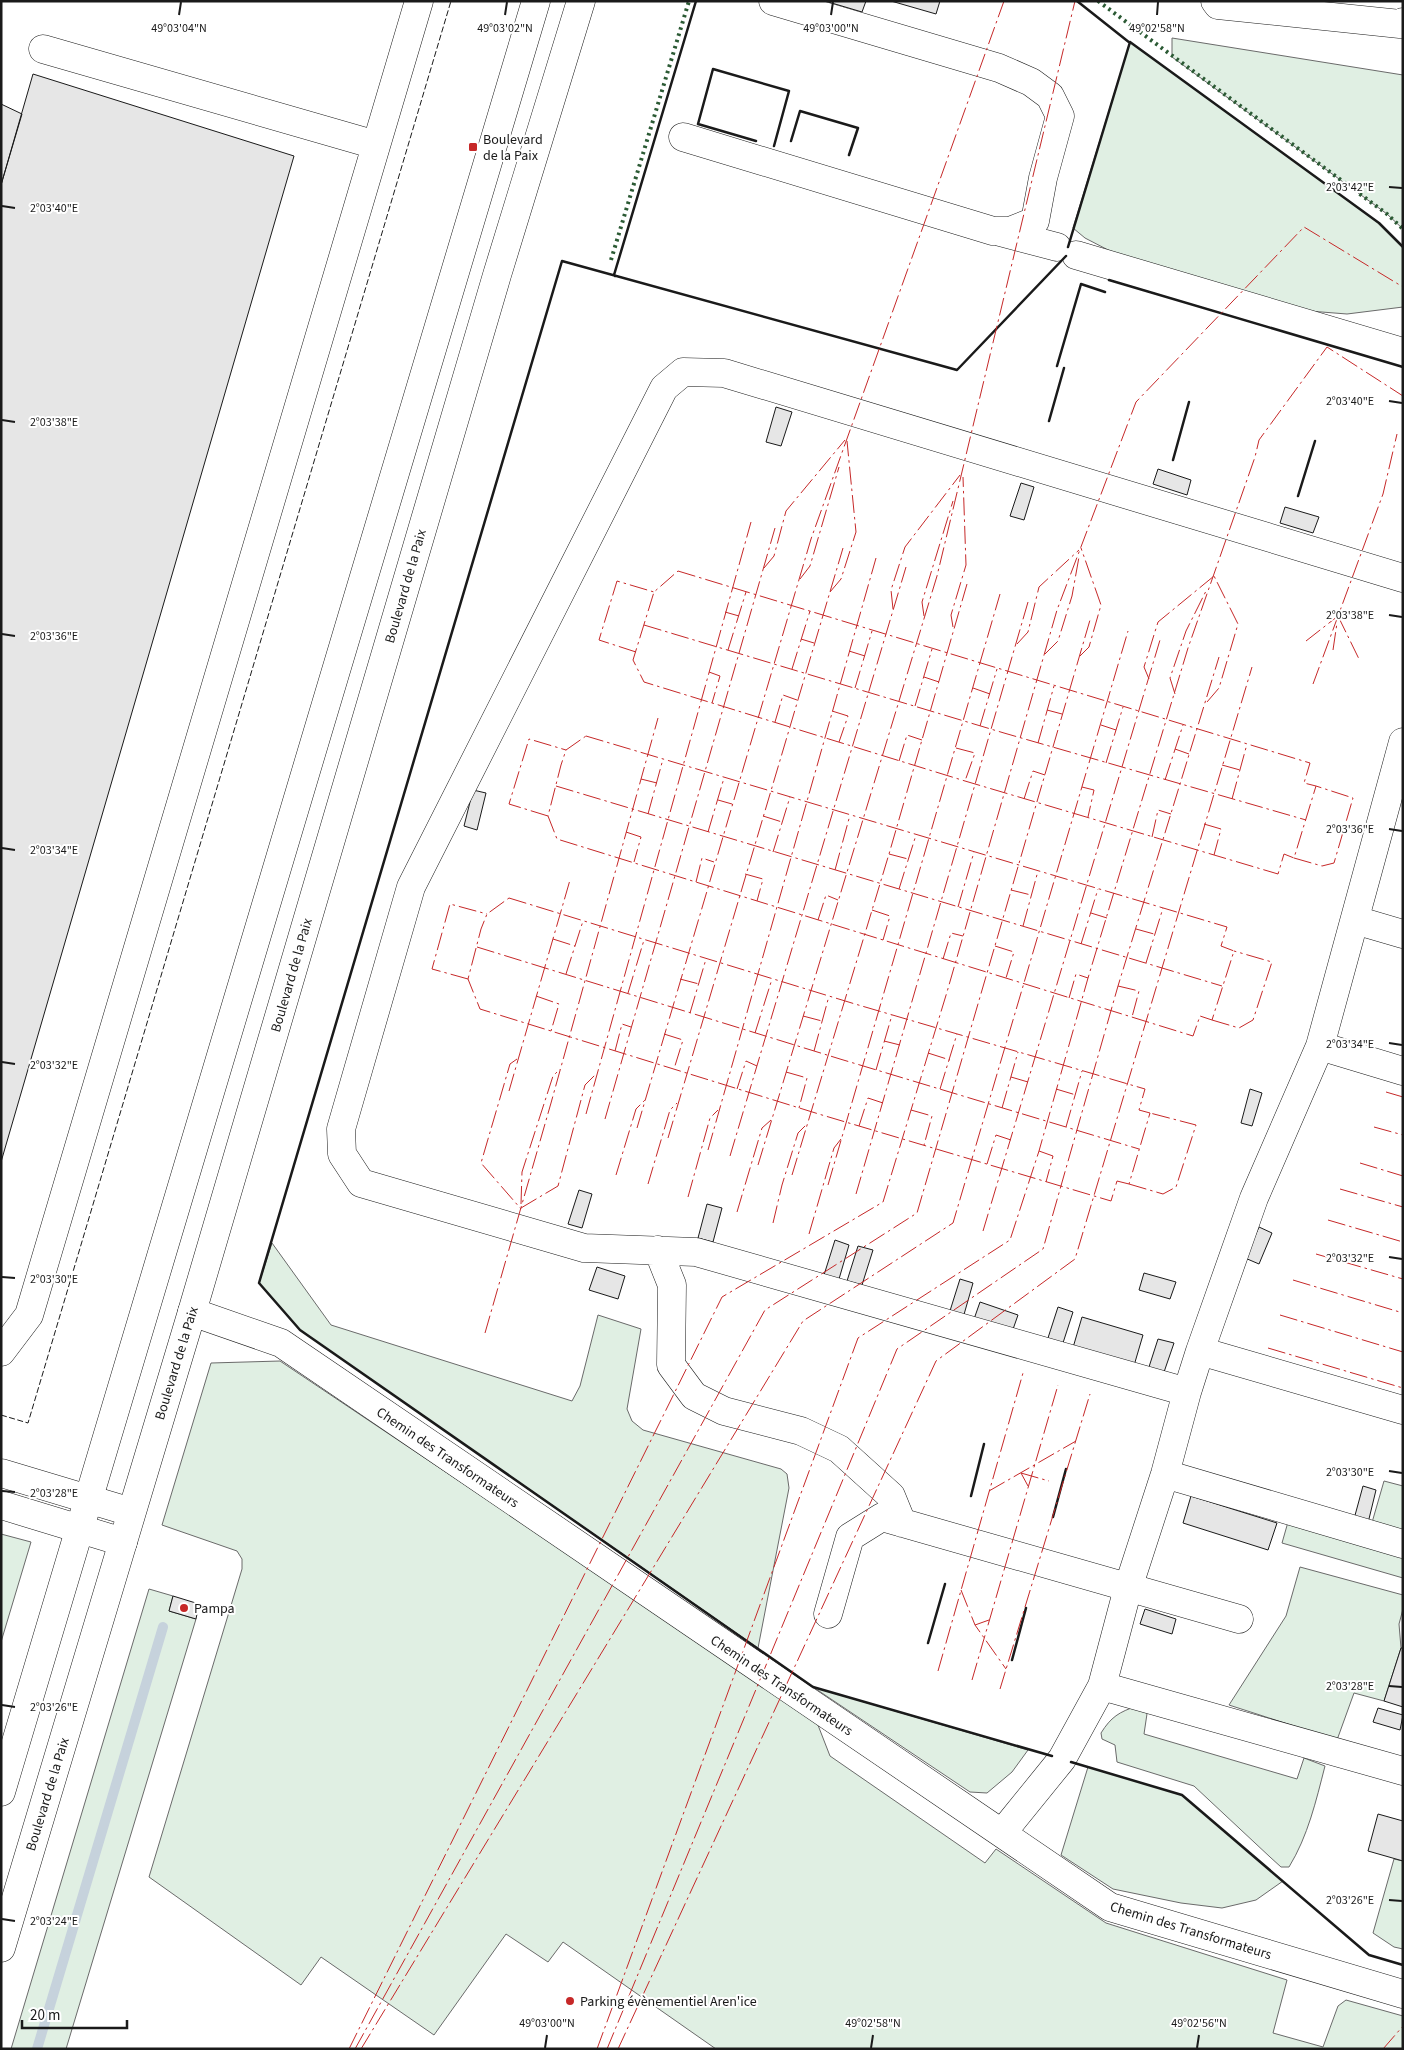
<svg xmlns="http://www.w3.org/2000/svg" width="1404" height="2050" viewBox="0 0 1404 2050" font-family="'Source Sans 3',sans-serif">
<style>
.green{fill:#e0efe3;stroke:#6a6a6a}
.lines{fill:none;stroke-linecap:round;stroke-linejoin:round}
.stream{stroke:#c6d2dc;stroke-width:10}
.building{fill:#e6e6e6;stroke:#1a1a1a}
.minor-casing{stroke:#1a1a1a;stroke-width:29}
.major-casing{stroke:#1a1a1a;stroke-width:29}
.minor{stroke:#fff;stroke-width:28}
.major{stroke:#fff;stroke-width:28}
.hedge{stroke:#2b5a34;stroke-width:4;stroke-dasharray:2.5 4;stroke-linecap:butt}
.fence{stroke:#1a1a1a;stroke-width:1;stroke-dasharray:6 2.5;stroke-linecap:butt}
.wall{stroke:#1a1a1a;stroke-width:2.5}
.power{stroke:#c62828;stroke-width:1;stroke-dasharray:18 4 2.5 4;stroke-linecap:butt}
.ticks{fill:none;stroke:#1a1a1a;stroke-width:2}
.poi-dot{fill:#c62828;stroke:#fff;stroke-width:2}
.labels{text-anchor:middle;stroke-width:4;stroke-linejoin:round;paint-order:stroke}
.poi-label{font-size:14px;fill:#1a1a1a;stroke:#fff;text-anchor:start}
.street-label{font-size:14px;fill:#1a1a1a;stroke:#fff}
.ticks-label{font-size:12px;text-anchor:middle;fill:#1a1a1a;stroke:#fff;stroke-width:4;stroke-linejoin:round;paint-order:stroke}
</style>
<rect width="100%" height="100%" fill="#fff"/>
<path class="green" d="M1172 38 1403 75V229L1387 214 1172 57Z
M1130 42 1379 223 1403 247V307L1347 314 1309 311 1112 252 1085 238 1073 228Z
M272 1243 331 1325 572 1401 580 1386 598 1315 641 1329 627 1409 632 1421 643 1430 781 1469 787 1474 789 1488 758 1648 300 1330 259 1283Z
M280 1361 816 1720 830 1756 985 1863 996 1849 1106 1923 1287 1980 1273 2033 1323 2047 1338 2006 1346 2000 1403 2016V2049H716L563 1942 548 1962 506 1934 434 2035 321 1957 301 1985 149 1877 242 1569V1559L237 1551 162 1525 211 1363Z
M1384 1481 1403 1486V1535L1371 1526Z
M1288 1522 1403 1556V1578L1282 1543Z
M1 1534 31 1542 1 1642Z
M1300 1567 1403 1595V1609L1399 1624 1401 1648 1384 1701 1354 1693 1337 1740 1229 1705 1286 1616Z
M149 1589 173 1596 169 1611 196 1619 66 2049H11Z
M813 1687 1028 1750 1012 1772 987 1793 970 1792Z
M1137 1706 1148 1707 1144 1734 1297 1779 1304 1758 1325 1766C1316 1801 1308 1836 1289 1867H1281L1270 1857 1194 1786 1117 1762 1115 1745 1102 1739 1101 1733C1111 1717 1119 1712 1137 1706Z
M1088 1767 1182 1795 1283 1881 1256 1900 1222 1908 1181 1903 1113 1889 1061 1855Z
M1394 1859 1403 1861V1949L1394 1947 1373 1933Z"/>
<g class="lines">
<path class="stream" d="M37 2049 163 1627"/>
</g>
<path class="building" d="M825 1H866L862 12Z
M891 1H940L936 14Z
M33 74 294 156 1 1162V185Z
M1 104 22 114 1 185Z
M776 407 792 412 781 446 766 442Z
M1158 469 1191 480 1187 495 1153 484Z
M1021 483 1034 487 1024 520 1010 516Z
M1285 507 1319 517 1313 533 1280 523Z
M473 790 486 793 477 830 464 826Z
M1250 1089 1262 1093 1252 1126 1241 1123Z
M579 1190 592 1194 582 1228 568 1224Z
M707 1204 722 1208 713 1242 698 1238Z
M1259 1227 1272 1233 1259 1264 1245 1258Z
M835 1240 849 1245 839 1279 824 1275Z
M858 1246 873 1250 862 1285 847 1281Z
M597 1267 625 1276 618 1299 589 1290Z
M1144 1273 1176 1282 1170 1299 1139 1290Z
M960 1279 973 1283 963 1318 949 1314Z
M980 1302 1018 1315 1011 1335 973 1322Z
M1058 1307 1073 1312 1062 1346 1047 1341Z
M1082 1317 1143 1335 1133 1369 1072 1351Z
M1158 1339 1174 1343 1163 1375 1148 1370Z
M1363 1486 1376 1490 1368 1523 1354 1519Z
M1191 1496 1277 1523 1268 1550 1183 1523Z
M173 1596 199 1604 196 1619 169 1611Z
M1145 1609 1176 1619 1172 1634 1140 1624Z
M1401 1648H1403V1707L1384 1701Z
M1378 1708 1403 1715 1400 1730 1373 1722Z
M1378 1814 1403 1821V1861L1368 1851Z"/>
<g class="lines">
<defs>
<path id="minor" d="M1215 1 1218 5 1400 24 1403 22
M43 49 376 145
M683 137 993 231H1010L1035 221 1043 178 1060 116 1050 96 1031 82 999 68 773 1
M1000 232 1057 247
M1076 255 1403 352
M1355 920 1403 934
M1320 1046 1403 1071
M658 1250 672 1285 671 1365 694 1396 724 1411 801 1431 839 1449 891 1496 902 1523
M192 1312 281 1343 1110 1907 1403 1994
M1200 1351 1403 1410
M1 1352 29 1315 419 1
M1187 1392 696 1252 584 1248 361 1183 342 1154 341 1129 411 887 664 388 683 372 724 373 1403 578
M1 1473 131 1512
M1165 1474 1403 1544
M1 1505 123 1542
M828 1614 850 1537 882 1517 1239 1619
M1102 1686 1403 1771
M1002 1833 1062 1759 1102 1686 1128 1588 1165 1474 1187 1392 1200 1351 1254 1198 1320 1046 1403 742"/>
<path id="major" d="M1 1792 536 1
M1 1948 192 1312 497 275 581 1"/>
</defs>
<use href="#minor" class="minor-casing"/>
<use href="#major" class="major-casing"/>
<use href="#minor" class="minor"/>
<use href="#major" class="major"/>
<path class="hedge" d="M1098 1 1387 214 1403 229
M611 260 689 1"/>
<path class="fence" d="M1 1415 28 1423 451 1"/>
<path class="wall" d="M1077 1 1130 43
M756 141 698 124 713 69 789 91 774 146
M791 141 800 111 858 128 849 155
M1068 247 1130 42 1379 223 1403 247
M615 276 614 275 696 1
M1109 280 1403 367
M1057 366 1081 284 1105 292
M1049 421 1064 368
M1173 460 1189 402
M1298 496 1315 441
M971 1496 984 1444
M1053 1517 1066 1469
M928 1643 945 1584
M1012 1660 1026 1608
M1052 1756 813 1687 300 1330 259 1283 562 261 957 370 1066 256
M1071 1762 1182 1795 1369 1955 1403 1965"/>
<path class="power" d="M764 568 774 556 786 511 845 440
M678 571 1310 763 1304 783 1316 786 1294 858 1284 854 1278 874 965 781 644 682 633 660 654 592Z
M800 579 810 566 839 467
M830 592 841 579 856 532 847 441
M893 609 891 590 905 547 960 475
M725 612 739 616
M924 616 922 602 953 501
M1338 616 1359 659
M644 625 1004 733 1306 820
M953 627 951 615 966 565 963 477
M801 639 814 643
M1306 641 1338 616
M1017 644 1028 632 1039 587 1079 550
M728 650 746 592
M1333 650 1337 623
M849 651 865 656
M636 652 599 640 617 581 654 592
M1045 654 1058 641 1072 596 1079 557
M1080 656 1089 647 1101 605 1081 548
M792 669 810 611
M709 672 720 676 712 703
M924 677 939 682
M1149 679 1144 667 1158 622 1214 576
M1313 684 1383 494 1397 434
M855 688 872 631
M973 688 990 694
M1175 694 1170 678 1186 631 1207 589
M1207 702 1219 688 1238 624 1214 576
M915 706 932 649
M1047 710 1062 714
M832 711 848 716 839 742
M775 722 783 695 797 700
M1101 725 1116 730
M980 726 997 669
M586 736 1227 927 1221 946 1234 951 1212 1020 1200 1016 1193 1036 557 839 548 816 561 765 566 750Z
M1038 743 1054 686
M956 748 975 753 965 781
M1175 749 1189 754
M899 761 907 735 922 740
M1106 763 1123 707
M1222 765 1240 770
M641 779 657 783
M1165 780 1183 725
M556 786 1222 986
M1082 787 1094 790 1088 817
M1024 799 1033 771 1045 775
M1232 799 1247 744
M718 800 732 804
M648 814 663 759
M548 816 509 804 529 739 566 750
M763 816 782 822
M1204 824 1221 829 1214 855
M626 832 641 837 634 862
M708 832 724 778
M1152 837 1158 810 1171 814
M773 852 790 797
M889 854 908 859
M1294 858 1322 866 1334 863 1353 798 1316 786
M835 870 850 815
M745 874 763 879 757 901
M696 882 702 858 714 862
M899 889 916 835
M1011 890 1031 895
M509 898 855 1004 1145 1089 1139 1110 1150 1113 1129 1184 1117 1181 1111 1201 822 1115 480 1009 468 979 481 929 487 914Z
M958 907 974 852
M872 910 890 916 883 940
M1091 913 1107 918
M818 920 826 895 838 900
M1023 926 1038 871
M1136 929 1154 934
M553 939 575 946
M1081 944 1098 889
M995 946 1014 952 1006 978
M477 947 840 1059 1139 1149
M943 959 951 933 963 936
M1146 963 1163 908
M566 974 583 921
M468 979 432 969 450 904 487 914
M680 979 699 984
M1118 986 1139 991 1132 1017
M628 993 644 940
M536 996 559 1004 551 1031
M1069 998 1076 974 1088 978
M690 1013 706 959
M803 1016 822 1021
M1212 1020 1239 1028 1253 1020 1272 962 1234 951
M755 1033 772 979
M664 1034 683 1040 674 1069
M884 1041 900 1045
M615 1051 622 1024 631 1027
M814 1051 829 996
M928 1053 950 1060
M517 1059 510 1064 481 1163 521 1209
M876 1070 892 1015
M786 1072 807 1078 799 1108
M1011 1077 1028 1082
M737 1089 746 1061 757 1066
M940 1089 957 1034
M1056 1089 1076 1095
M509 1091 570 880
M1386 1092 1403 1097
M1002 1108 1018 1052
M911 1110 932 1116 924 1145
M586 1114 751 522
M605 1119 775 528
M859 1126 868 1098 883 1103
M1066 1127 1082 1071
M1374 1127 1403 1135
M637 1128 811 539 1004 1
M668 1138 843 548
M708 1150 876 558
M1039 1151 1053 1156 1046 1182
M730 1156 906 567
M1360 1163 1403 1176
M987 1164 996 1135 1011 1140
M758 1165 937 576 1075 1
M616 1175 636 1109 645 1100
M792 1175 889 854 967 584
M648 1184 670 1110 677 1103
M1129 1184 1163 1194 1176 1187 1196 1125 1150 1113
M828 1185 1000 594
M1340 1189 1403 1207
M856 1194 1028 602
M688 1197 710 1118 718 1110
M521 1204 522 1172 553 1076 560 1069
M521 1208 558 1186 585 1085 596 1074
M737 1212 762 1128 771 1120
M1328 1220 1403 1242
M773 1223 782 1185 798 1133 807 1124
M983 1231 1160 640
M809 1234 834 1148 841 1139
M1316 1254 1403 1279
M1293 1280 1403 1313
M1280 1315 1403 1352
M485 1333 551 1103 658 718
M1268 1348 1403 1388
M1021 1473 1049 1481
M1021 1473 1028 1486
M989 1491 1076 1441
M961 1590 975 1625 1006 1669
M975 1625 989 1620
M938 1671 1023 1373
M972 1680 1058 1385
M1000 1689 1090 1394
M349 2049 722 1297 883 1202 947 992 1057 610 1136 402 1304 227 1403 287
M355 2049 765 1310 917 1213 1090 620
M361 2049 803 1321 953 1223 1128 631
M597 2049 858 1338 1010 1240 1039 1151 1088 978 1188 648 1255 457 1259 440 1327 347 1403 396
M607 2049 897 1349 1043 1249 1118 986 1219 657
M618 2049 936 1361 1075 1259 1252 667
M1383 2049 1403 2026
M1402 2049 1403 2048"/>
</g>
<path class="ticks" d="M179 15 181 2M505 15 507 2M831 15 833 2M1157 15 1158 2M1389 187 1402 188M2 206 15 208M1389 401 1402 403M2 420 15 422M1389 615 1402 617M2 634 15 636M1389 829 1402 831M2 848 15 850M1389 1043 1402 1045M2 1062 15 1064M1389 1257 1402 1259M2 1277 15 1278M1389 1471 1402 1473M2 1491 15 1492M1389 1686 1402 1687M2 1705 15 1707M1389 1900 1402 1901M2 1919 15 1921M545 2048 547 2035M871 2048 873 2035M1197 2048 1199 2035"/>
<g class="poi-dot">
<rect x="468" y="142" width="10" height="10" rx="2.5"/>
<circle cx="184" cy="1608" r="5"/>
<circle cx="570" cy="2001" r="5"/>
</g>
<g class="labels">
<g class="poi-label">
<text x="483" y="144">Boulevard<tspan x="483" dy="16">de la Paix</tspan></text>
<text x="194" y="1613">Pampa</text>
<text x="580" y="2006">Parking évènementiel Aren'ice</text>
</g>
<g class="street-label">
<text transform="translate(405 586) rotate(-74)" y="5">Boulevard de la Paix</text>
<text transform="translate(291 975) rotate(-74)" y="5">Boulevard de la Paix</text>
<text transform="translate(176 1363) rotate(-73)" y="5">Boulevard de la Paix</text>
<text transform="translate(448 1457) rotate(34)" y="5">Chemin des Transformateurs</text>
<text transform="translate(782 1685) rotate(34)" y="5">Chemin des Transformateurs</text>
<text transform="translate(47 1794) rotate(-73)" y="5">Boulevard de la Paix</text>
<text transform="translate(1191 1930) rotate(17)" y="5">Chemin des Transformateurs</text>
</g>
</g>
<g class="ticks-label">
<text x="179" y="32">49°03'04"N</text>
<text x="505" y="32">49°03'02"N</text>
<text x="831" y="32">49°03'00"N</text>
<text x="1157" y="32">49°02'58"N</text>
<text x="1350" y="191">2°03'42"E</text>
<text x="54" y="212">2°03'40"E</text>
<text x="1350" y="405">2°03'40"E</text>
<text x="54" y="426">2°03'38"E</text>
<text x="1350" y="619">2°03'38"E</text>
<text x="54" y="640">2°03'36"E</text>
<text x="1350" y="833">2°03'36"E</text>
<text x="54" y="854">2°03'34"E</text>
<text x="1350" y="1048">2°03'34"E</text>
<text x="54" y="1069">2°03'32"E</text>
<text x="1350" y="1262">2°03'32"E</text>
<text x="54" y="1283">2°03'30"E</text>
<text x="1350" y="1476">2°03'30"E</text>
<text x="54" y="1497">2°03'28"E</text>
<text x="1350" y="1690">2°03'28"E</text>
<text x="54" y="1711">2°03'26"E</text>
<text x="1350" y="1904">2°03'26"E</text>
<text x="54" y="1925">2°03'24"E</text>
<text x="547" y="2027">49°03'00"N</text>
<text x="873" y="2027">49°02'58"N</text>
<text x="1199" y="2027">49°02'56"N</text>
</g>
<rect width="1404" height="2050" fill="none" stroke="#1a1a1a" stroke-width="5"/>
<path d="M22 2020v8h105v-8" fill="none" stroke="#1a1a1a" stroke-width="2.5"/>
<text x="30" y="2020" font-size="15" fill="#1a1a1a" stroke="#ffffff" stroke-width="4" paint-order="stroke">20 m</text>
</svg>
